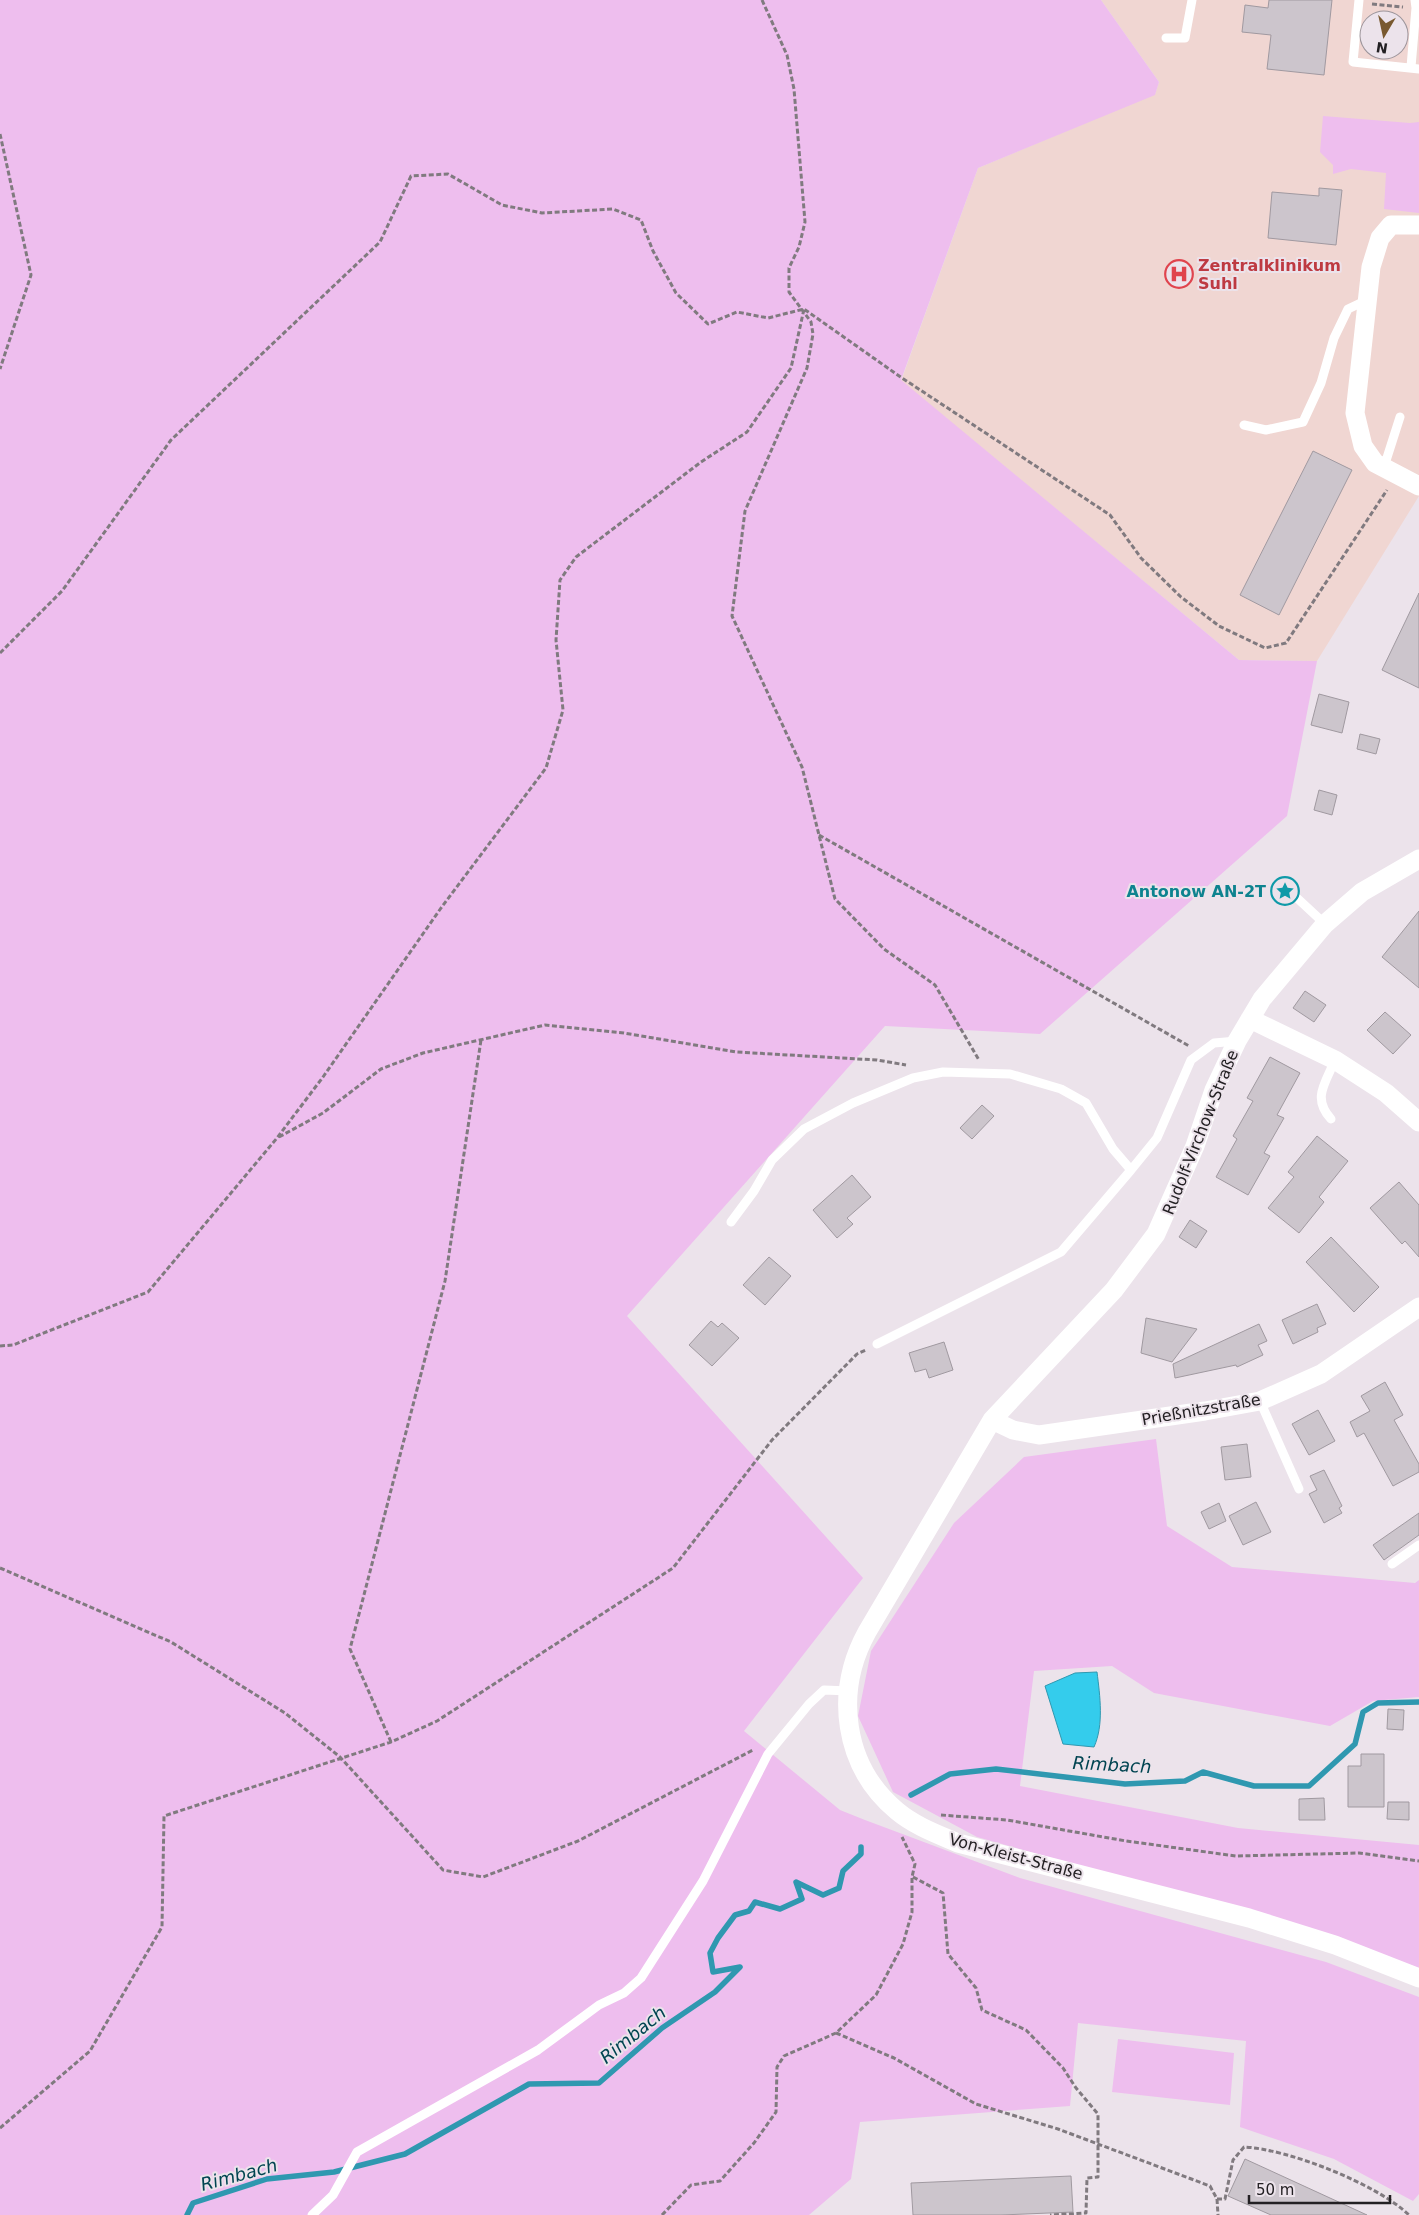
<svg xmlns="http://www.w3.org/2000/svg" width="1419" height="2215" viewBox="0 0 1419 2215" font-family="'DejaVu Sans',sans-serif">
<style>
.medical{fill:#f0d6d2;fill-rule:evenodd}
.green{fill:#eebeee}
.water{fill:#34ccec;stroke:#2f98b0}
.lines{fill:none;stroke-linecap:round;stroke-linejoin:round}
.stream{stroke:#2f98b0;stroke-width:5.5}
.building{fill:#ccc5cc;stroke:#a099a0}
.path{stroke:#807a7f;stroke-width:3;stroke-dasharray:5 2.5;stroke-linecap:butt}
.lane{stroke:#fff;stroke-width:9}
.street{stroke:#fff;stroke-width:19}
.labels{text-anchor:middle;stroke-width:4;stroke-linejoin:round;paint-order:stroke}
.health-label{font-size:16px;font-weight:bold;fill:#be3a42;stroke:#ece3eb;text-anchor:start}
.culture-label{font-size:16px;font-weight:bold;fill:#0d838f;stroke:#ece3eb;text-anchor:end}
.street-label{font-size:16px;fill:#232023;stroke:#ece3eb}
.water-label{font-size:18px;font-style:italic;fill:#004451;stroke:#ece3eb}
</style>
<rect width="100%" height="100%" fill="#ece3eb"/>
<path class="medical" d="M1101 0H1419V496L1317 661 1239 660 901 381 978 168 1155 94 1159 82ZM1369 20H1399V50H1369Z"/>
<path class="green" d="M0 0H1101L1159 82 1155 95 978 168 901 380 1239 660 1317 661 1287 816 1040 1034 885 1026 627 1316 863 1578 744 1731 840 1810 865 1820 1020 1878 1326 1962 1419 1997V2194L1413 2201 1334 2159 1240 2127 1246 2041 1078 2023 1070 2106 860 2122 851 2179 809 2215H0Z
M1323 116 1410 123 1419 122V213L1384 209 1386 173 1351 169 1333 174V165L1320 152Z
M1156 1439 1167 1526 1232 1567 1415 1583 1419 1580V1697L1373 1701 1330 1726 1154 1693 1112 1666 1034 1671 1020 1786 1238 1828 1419 1845V1968L1119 1877 977 1837 893 1792 858 1716 871 1651 954 1523 1024 1457Z
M1118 2039 1234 2053 1230 2105 1112 2092Z"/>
<path class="water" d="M1097 1672C1100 1696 1104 1725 1094 1747L1063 1744 1045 1686 1075 1673Z"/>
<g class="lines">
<path class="stream" d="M911 1795 950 1774 996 1769 1125 1784 1185 1781 1203 1772 1254 1786H1309L1355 1744 1363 1712 1378 1703 1419 1702
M187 2215 193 2203 267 2179 334 2172 405 2154 529 2084 599 2083 662 2028 715 1992 740 1967 713 1972 710 1953 718 1938 735 1915 749 1911 755 1902 780 1909 802 1899 796 1882 823 1895 839 1888 843 1871 861 1854V1847"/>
</g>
<path class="building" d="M1269 0H1332L1324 75 1267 69 1271 35 1242 32 1245 5 1268 8Z
M1319 188 1342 190 1336 245 1268 238 1272 192 1319 196Z
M1313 451 1352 470 1279 615 1240 595Z
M1419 593V688L1382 670Z
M1319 694 1349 702 1342 733 1311 725Z
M1360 734 1380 739 1376 754 1357 749Z
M1319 790 1337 795 1332 815 1314 810Z
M1419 911V988L1382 957Z
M1305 991 1326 1005 1314 1022 1293 1008Z
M1385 1012 1411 1035 1393 1054 1367 1030Z
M1270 1057 1300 1073 1277 1115 1284 1118 1264 1153 1270 1156 1248 1195 1216 1177 1237 1139 1233 1136 1253 1101 1247 1098Z
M982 1105 994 1116 972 1139 960 1128Z
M1317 1136 1348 1161 1319 1197 1324 1202 1299 1233 1268 1208 1294 1177 1288 1172Z
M852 1175 871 1197 847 1218 853 1224 837 1238 813 1210Z
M1399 1182 1419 1205V1257L1405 1241 1402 1244 1370 1208Z
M1190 1220 1207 1231 1196 1248 1179 1237Z
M1331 1237 1379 1287 1354 1312 1306 1262Z
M769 1257 791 1276 765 1305 743 1285Z
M1317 1304 1326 1324 1317 1328 1318 1332 1293 1344 1282 1320Z
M1146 1318 1197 1329 1172 1362 1141 1353Z
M711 1321 718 1327 722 1323 739 1338 712 1366 689 1345Z
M1259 1324 1267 1341 1258 1345 1263 1355 1237 1367 1236 1365 1175 1378 1173 1364Z
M944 1342 953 1370 929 1378 926 1369 915 1372 909 1353Z
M1385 1382 1403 1415 1394 1420 1419 1464V1472L1393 1486 1364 1433 1357 1437 1350 1422 1370 1411 1361 1396Z
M1318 1410 1335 1441 1309 1455 1292 1424Z
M1247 1444 1251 1477 1225 1480 1221 1447Z
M1324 1470 1342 1506 1339 1508 1342 1513 1324 1523 1309 1494 1317 1490 1310 1476Z
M1256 1502 1271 1532 1243 1545 1229 1516Z
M1219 1503 1226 1521 1209 1529 1201 1512Z
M1419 1513V1535L1384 1560 1373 1545Z
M1388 1709 1404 1710 1403 1730 1387 1729Z
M1361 1754H1384V1807H1348V1766H1361Z
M1324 1798 1325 1820H1299V1799Z
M1388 1802H1409V1820L1387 1819Z
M1245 2159 1367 2215H1271L1228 2196Z
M1071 2176 1073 2212 1001 2215H913L911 2183Z"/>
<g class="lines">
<path class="path" d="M762 0 787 55 794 89 805 222 799 247 789 268V292L811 322 813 334 807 368 745 511 732 616 802 767 835 899 884 949 935 985 979 1060
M1372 4 1403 7
M0 134 31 275 0 369
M0 653 62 591 171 440 380 242 411 176 448 174 502 205 542 213 613 209 641 220 653 251 676 293 708 324 737 312 768 318 804 309 902 378 1110 515 1141 558 1181 597 1219 626 1265 648 1286 643 1387 490
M819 835 1189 1046
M279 1137 323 1113 381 1069 423 1053 545 1025 624 1033 736 1052 877 1060 906 1065
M0 1346 13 1345 148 1292 277 1138 323 1077 441 908 546 768 563 710 556 640 560 580 576 557 701 462 747 432 791 368 804 309
M0 1568 171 1642 285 1713 340 1757 443 1870 483 1877 578 1841 753 1750
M391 1742 350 1649 445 1281 481 1040
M941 1815 1007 1820 1126 1841 1236 1856 1359 1853 1419 1861
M913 1877 943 1893 948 1954 976 1988 982 2010 1026 2030 1063 2068 1076 2088 1098 2114V2177L1087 2178 1086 2213 1050 2215
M836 2033 894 2058 976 2104 1058 2129 1210 2186 1217 2199 1218 2215
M0 2128 90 2051 162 1927 164 1816 391 1742 437 1721 673 1568 772 1440 857 1354 866 1350
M1217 2199H1225L1233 2160 1244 2147C1288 2149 1377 2184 1409 2215
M662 2215 691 2185 720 2181 754 2143 776 2112 777 2067 784 2056 836 2033 876 1995 903 1944 912 1912V1877L915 1864 902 1837"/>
<path class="lane" d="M1359 0 1353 62 1419 69
M1166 38H1185L1192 0
M1411 67 1416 8 1415 0
M1244 425 1266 430 1303 422 1321 383 1334 338 1348 309 1367 300
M1384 467 1400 417
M1297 898 1325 924
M1331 1119C1312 1098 1325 1084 1335 1060
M731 1222 754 1191 772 1160 804 1129 853 1103 913 1078 943 1072 1010 1074 1061 1089 1086 1103 1113 1149 1131 1170 1157 1138 1191 1060 1214 1043 1237 1041
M877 1344 1061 1252 1131 1170
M1260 1401 1299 1489
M1392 1564 1419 1545
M312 2215 333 2195 357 2152 538 2050 599 2005 624 1993 641 1978 703 1881 768 1754 809 1704 824 1690 849 1691"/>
<path class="street" d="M1419 225H1391L1380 238 1371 267 1355 413 1363 446 1375 463 1419 486
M1419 859 1362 892 1325 924 1262 999 1237 1041 1214 1090 1195 1146 1156 1234 1114 1290 992 1420 867 1632C834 1692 843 1766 897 1811 915 1826 937 1834 958 1843L1249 1918 1335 1945 1419 1978
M1250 1019 1335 1060 1386 1093 1419 1122
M992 1420 1013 1430 1039 1435 1205 1411 1260 1401 1321 1374 1419 1307"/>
</g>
<defs>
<symbol id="hospital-ring" viewBox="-11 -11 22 22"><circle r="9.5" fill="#ece3eb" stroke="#e0444e" stroke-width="1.5"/><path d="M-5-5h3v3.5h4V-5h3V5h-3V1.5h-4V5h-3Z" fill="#e0444e"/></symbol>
<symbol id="sight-ring" viewBox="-11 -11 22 22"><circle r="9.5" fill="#ece3eb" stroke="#0f9aa8" stroke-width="1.5"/><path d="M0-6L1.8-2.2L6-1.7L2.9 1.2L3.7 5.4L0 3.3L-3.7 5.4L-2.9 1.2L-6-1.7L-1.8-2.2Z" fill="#0f9aa8"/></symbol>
</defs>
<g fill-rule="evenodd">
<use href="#hospital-ring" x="1163" y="258" width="32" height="32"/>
<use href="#sight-ring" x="1269" y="875" width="32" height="32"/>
</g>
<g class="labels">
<g class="health-label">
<text x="1198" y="271">Zentralklinikum<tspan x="1198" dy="18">Suhl</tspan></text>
</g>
<g class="culture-label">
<text x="1266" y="897">Antonow AN-2T</text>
</g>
<g class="street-label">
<text transform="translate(1200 1132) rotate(-68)" y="6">Rudolf-Virchow-Straße</text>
<text transform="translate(1201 1409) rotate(-10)" y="6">Prießnitzstraße</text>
<text transform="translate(1016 1856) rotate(15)" y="6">Von-Kleist-Straße</text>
</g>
<g class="water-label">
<text transform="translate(1112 1765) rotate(3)" y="6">Rimbach</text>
<text transform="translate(633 2035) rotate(-39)" y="6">Rimbach</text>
<text transform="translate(239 2175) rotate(-15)" y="6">Rimbach</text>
</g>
</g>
<g transform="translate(1384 35) rotate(189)"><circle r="24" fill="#ece3eb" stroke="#9c959b"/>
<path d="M0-4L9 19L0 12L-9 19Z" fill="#79592f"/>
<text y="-8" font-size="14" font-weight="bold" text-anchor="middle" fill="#232023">N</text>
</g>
<path d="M1249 2195v8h141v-8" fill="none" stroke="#232023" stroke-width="2.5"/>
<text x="1256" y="2195" font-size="15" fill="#232023" stroke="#ece3eb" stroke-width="4" paint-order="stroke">50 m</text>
</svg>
